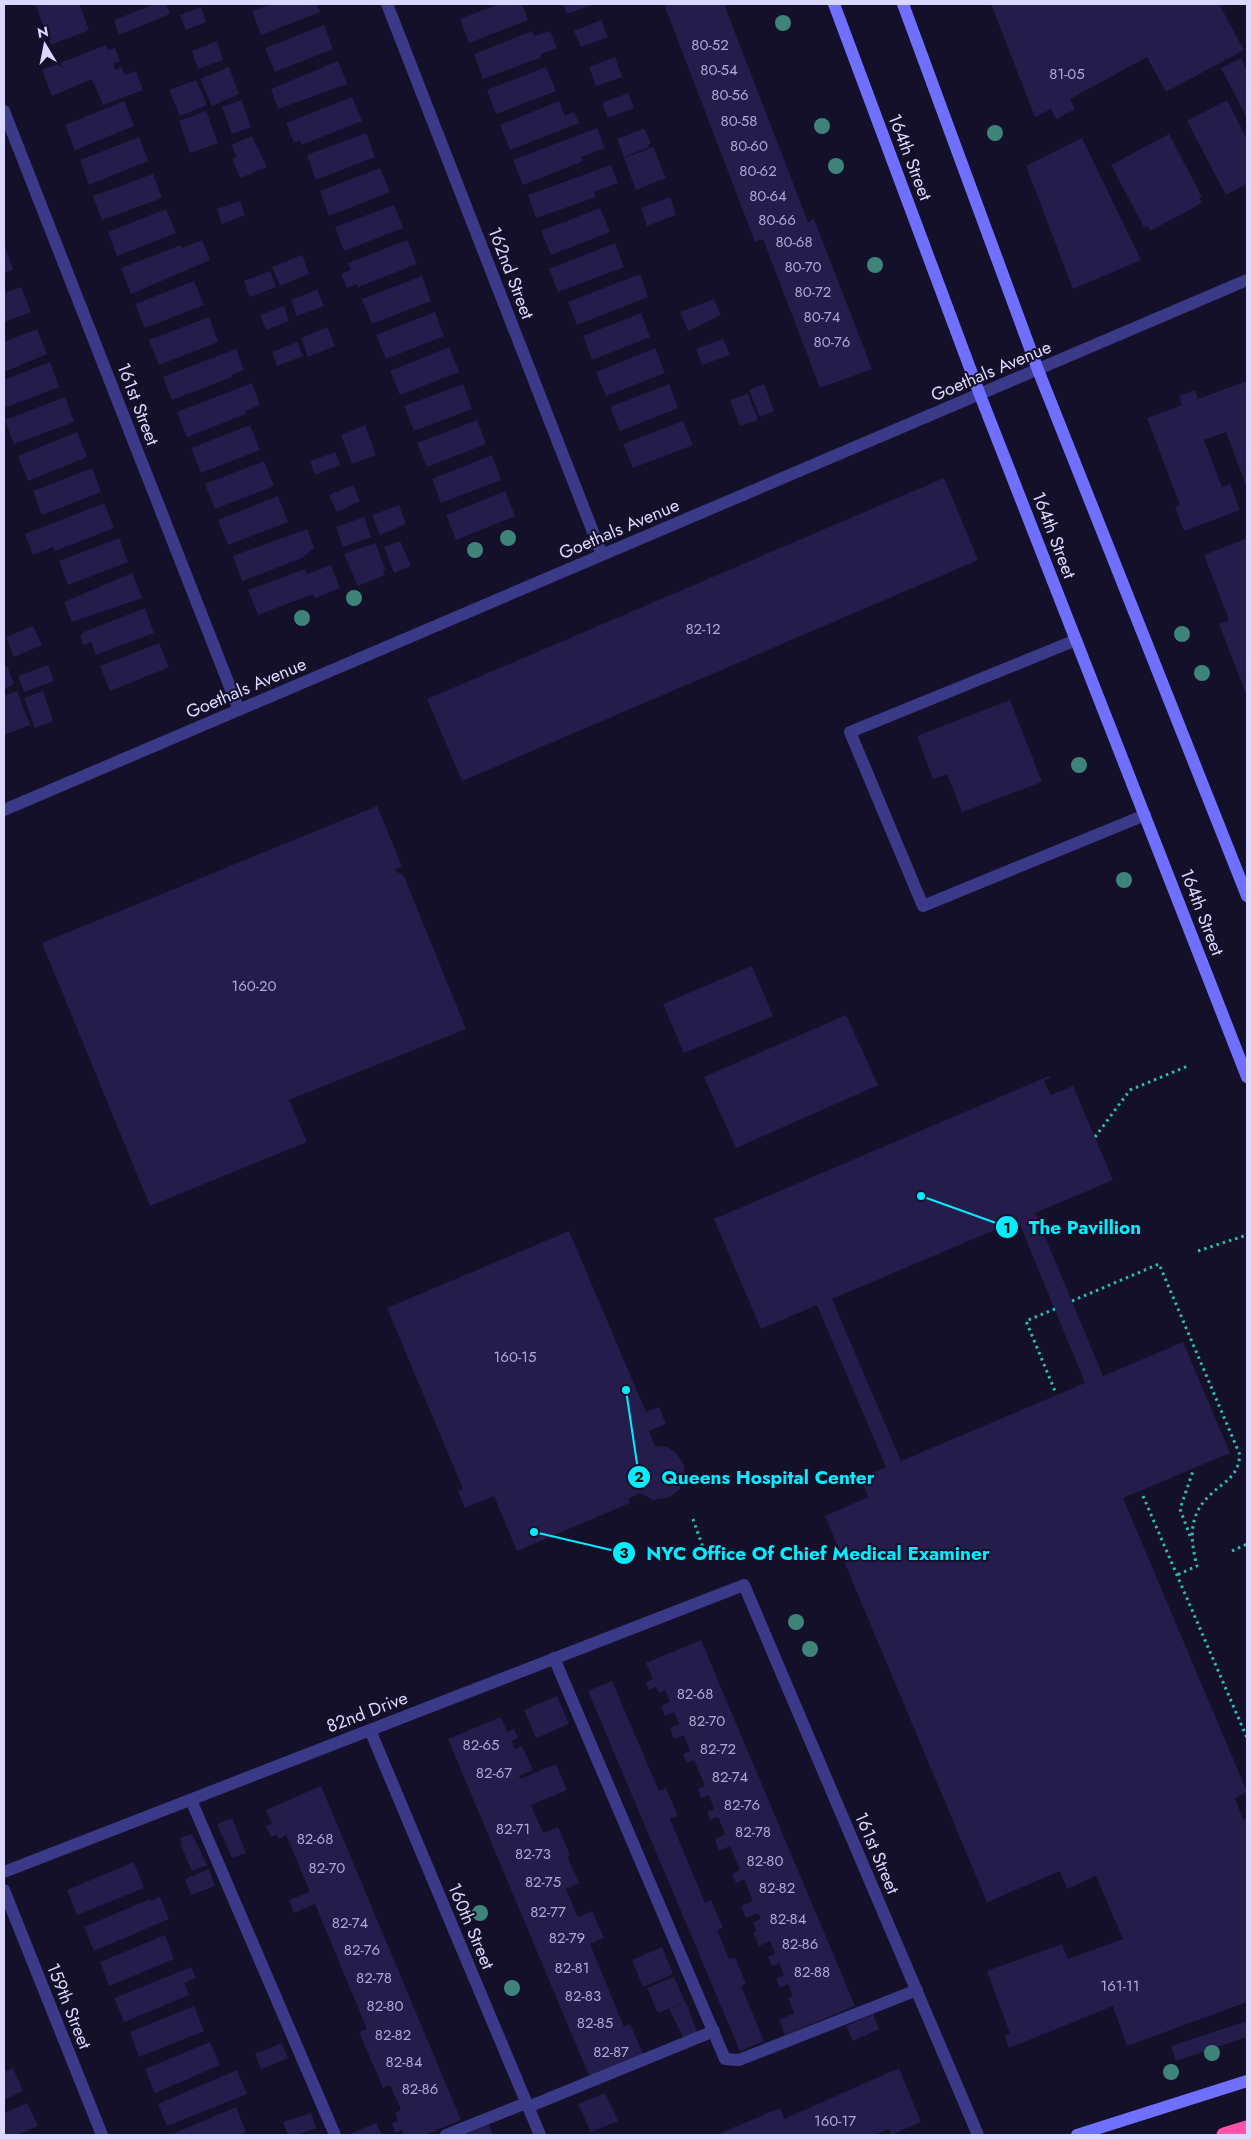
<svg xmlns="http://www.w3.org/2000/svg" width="1251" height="2139" viewBox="0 0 1251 2139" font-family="Jost,sans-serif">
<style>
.building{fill:#241c4a;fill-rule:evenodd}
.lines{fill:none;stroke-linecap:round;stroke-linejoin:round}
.path{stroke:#2ebdb0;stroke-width:3;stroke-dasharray:2.5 4;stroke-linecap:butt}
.lane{stroke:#3b3a89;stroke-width:12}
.street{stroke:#3b3a89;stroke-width:12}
.secondary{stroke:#6f70ff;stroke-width:12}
.highway{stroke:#ff53aa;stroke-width:15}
.tree{fill:#3e847b}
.labels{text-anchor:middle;stroke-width:4;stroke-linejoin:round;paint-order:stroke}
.number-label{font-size:15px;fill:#ada9d2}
.street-label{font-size:18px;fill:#dbd8ff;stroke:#141029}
.leader{fill:none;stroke:#04edff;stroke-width:2}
.callout-dot{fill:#04edff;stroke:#141029;stroke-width:2}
.mark-label{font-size:15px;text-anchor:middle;font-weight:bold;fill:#111}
.callout-label{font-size:19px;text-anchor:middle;font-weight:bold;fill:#04edff;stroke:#141029;stroke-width:4;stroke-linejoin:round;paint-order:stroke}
</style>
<rect width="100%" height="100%" fill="#141029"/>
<path class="building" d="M35 4H79L89 30 51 45Z
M155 4H166L170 14 119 35 114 20Z
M272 4H316L320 12 261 35 252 11Z
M499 4H522L528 20 469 43 460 19Z
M563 4H595L567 14Z
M664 4H724L808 222 814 219 872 369 820 388 763 239 755 242Z
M991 4H1219L1244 50 1166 92 1147 57 1070 99 1075 109 1056 119 1051 109 1035 117Z
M201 7 206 22 186 30 180 15Z
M601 20 608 37 581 47 574 31Z
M324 25 333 49 275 72 265 48Z
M532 31 534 36 550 31 557 48 541 54 542 57 483 79 474 54Z
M217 41 223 60 198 69 192 51Z
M106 45 108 50 115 48 120 61 113 63 115 70 121 67 125 75 136 71 143 90 103 105 92 79 52 96 42 70Z
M615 57 622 77 596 86 589 67Z
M1241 58 1247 70V118L1221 68Z
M338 61 347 84 278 109 271 89Z
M229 67 239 94 212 106 200 79Z
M546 67 556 91 496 114 487 90Z
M196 80 207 105 180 116 169 90Z
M628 93 634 108 608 118 602 103Z
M352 97 362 121 301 145 300 140 294 143 286 123Z
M241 100 251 127 232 134 222 107Z
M1227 100 1247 139V184L1226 195 1187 121Z
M124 101 134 126 75 150 65 125Z
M559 101 565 116 574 112 579 123 510 150 500 125Z
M206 111 218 143 190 153 179 121Z
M597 128 605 148 581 157 583 161 523 185 513 160Z
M642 129 645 130 651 144 648 145 649 147 624 157 617 139Z
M366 133 375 157 316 180 307 155Z
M1169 134 1202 197 1199 198 1202 203 1150 231 1148 226 1144 227 1111 165Z
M252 136 267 167 240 178 232 159 237 157 231 145Z
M139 137 148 161 89 185 80 160Z
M1082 138 1141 260 1073 289 1026 166Z
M653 147 666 178 636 190 624 158Z
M611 165 618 183 594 192 596 197 536 218 528 195Z
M380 168 390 192 329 216 320 191Z
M153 174 162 198 102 220 93 196Z
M670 197 676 215 647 226 641 208Z
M240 201 245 215 222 224 217 209Z
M394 205 403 228 344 251 335 227Z
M600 208 610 232 551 255 541 231Z
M166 209 176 233 117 256 108 232Z
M202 240 210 260 131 294 121 268 181 245 182 248Z
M407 240 417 264 358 287 357 284 347 288 341 274 351 270 348 263Z
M615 243 624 267 558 292 549 269Z
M4 244 13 269 4 273Z
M302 255 309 274 280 286 272 267Z
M270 271 276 287 250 297 244 281Z
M640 274 648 297 577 325 568 302Z
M422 276 431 301 372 324 362 299Z
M194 281 204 305 145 328 135 304Z
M21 287 31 312 4 322V293Z
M317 290 324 306 297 316 291 300Z
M714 299 721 315 688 331 680 312Z
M284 306 289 321 266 330 260 315Z
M435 312 444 336 386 359 376 335Z
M641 313 650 337 592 360 583 336Z
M209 317 218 342 159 365 149 340Z
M327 327 335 346 308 357 301 338Z
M37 329 47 354 4 372V342Z
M723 339 730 355 702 365 696 349Z
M297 342 303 356 277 366 272 352Z
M449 347 459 372 400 395 390 371Z
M655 348 665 373 606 396 596 372Z
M236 349 244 370 231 375 232 377 172 400 163 377Z
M50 362 59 387 4 408V380Z
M1247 381V488L1226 432 1204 440 1222 487 1230 484 1240 510 1184 531 1175 507 1180 505 1147 418 1182 405 1179 396 1195 390 1198 399Z
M252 383 260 405 245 411 246 414 187 437 177 412Z
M463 384 472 409 414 431 404 406Z
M669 384 678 408 620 431 610 407Z
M764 384 774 411 760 417 749 390Z
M748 394 758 420 740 426 730 400Z
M65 397 74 422 14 444 5 420Z
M477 420 486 444 427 467 417 443Z
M683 421 693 445 633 468 623 444Z
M250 425 260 450 201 473 191 448Z
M365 425 376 455 352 464 341 435Z
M77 432 87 457 28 481 18 456Z
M335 452 340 465 315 475 310 461Z
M492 455 501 480 441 503 432 479Z
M264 461 274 486 215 509 205 484Z
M92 468 101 492 42 515 33 491Z
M944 478 978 560 462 781 427 699Z
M353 485 360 501 337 512 329 495Z
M505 491 515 516 456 540 446 515Z
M278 496 288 522 228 545 218 520Z
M104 503 114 528 55 551 53 547 33 555 25 534Z
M399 505 406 524 380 535 372 515Z
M364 517 371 537 343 547 336 527Z
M307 529 314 548 302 558 242 581 233 556Z
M119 538 128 562 68 585 59 561Z
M1247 538V696L1219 624 1229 620 1204 555Z
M400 541 411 566 394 573 384 547Z
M375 543 386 570H383L385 575 358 586 344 554Z
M331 565 340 588 315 598 313 594 258 615 248 590 305 569 307 574Z
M132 573 142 598 72 622 64 602Z
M145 608 154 633 96 655 91 642 83 645 80 635 86 631Z
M33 626 42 645 14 657 6 637Z
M159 643 169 667 110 691 100 666Z
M48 665 54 681 24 692 18 676Z
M7 666 14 684 4 689V667Z
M17 691 30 725 4 735V696Z
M43 691 53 721 35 728 24 698Z
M1010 700 1042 782 962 812 947 774 933 779 917 736Z
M377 806 402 866 394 870 404 876 466 1029 289 1100 307 1142 150 1206 42 943Z
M752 966 773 1016 684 1053 663 1004Z
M846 1015 878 1085 736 1148 704 1077Z
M1049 1076 1050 1078 1044 1081 1051 1095 1073 1086 1113 1180 1035 1213 1103 1376 1183 1342 1230 1453 1123 1498 1247 1792 1235 1798 1243 1820 1247 1818V2002L1127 2046 1113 2006 1009 2048 1005 2036 1010 2034 987 1971 1062 1944 1068 1959 1123 1939 1096 1876 1067 1889 1060 1871 987 1902 825 1516 868 1497 860 1478 886 1467 817 1305 761 1329 714 1219ZM1018 1220 1085 1383 901 1461 832 1299Z
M569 1231 646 1412 659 1407 666 1424 649 1431 655 1446 667 1447 676 1453 684 1465 685 1476 679 1490 670 1497 653 1500 640 1493 628 1499 630 1503 517 1551 494 1496 465 1508 458 1491 463 1489 387 1308Z
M701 1640 855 2006 785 2035 779 2020 794 2013 788 1998 793 1996 788 1984 780 1988 776 1979 784 1975 779 1963 772 1966 768 1957 775 1954 770 1941 759 1946 753 1932 756 1931 753 1922 761 1919 758 1913 746 1918 741 1906 753 1901 744 1879 736 1883 732 1874 740 1870 730 1846 719 1851 715 1839 725 1834 718 1817 710 1820 707 1812 714 1809 709 1795 701 1798 698 1789 705 1786 694 1760 687 1763 683 1754 690 1751 684 1735 674 1739 670 1728 679 1724 674 1712 665 1716 661 1706 670 1702 665 1690 659 1693 656 1687 649 1690 646 1682 653 1679 646 1663Z
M612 1681 659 1791 666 1788 678 1816 670 1819 705 1903 711 1900 723 1928 717 1930 729 1959 735 1957 746 1984 741 1986 764 2041 740 2051 588 1691Z
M557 1696 569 1724 536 1738 524 1710Z
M501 1717 507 1732 514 1729 518 1738 511 1741 515 1749 522 1746 533 1770 519 1776 520 1779 556 1764 567 1790 531 1805 543 1833 558 1827 570 1855 567 1856 579 1883 566 1889 578 1917 592 1911 604 1938 590 1944 624 2027 630 2024 644 2056 590 2078 448 1739Z
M321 1786 461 2120 425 2135H404L402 2130 395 2133 392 2123 398 2121 395 2113 401 2110 390 2085 383 2088 359 2032 367 2029 315 1904 294 1913 289 1900 310 1892 286 1835 279 1839 277 1835 271 1837 266 1826 272 1824 266 1810Z
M232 1818 246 1853 232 1858 217 1824Z
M192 1834 207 1865 192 1871 180 1844 182 1843 180 1838Z
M134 1862 144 1888 77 1915 67 1890Z
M209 1869 215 1886 191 1895 185 1879Z
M160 1897 169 1919 94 1951 84 1927 150 1899 151 1901Z
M165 1935 174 1959 109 1986 100 1962Z
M662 1947 673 1974 643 1987 632 1960Z
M191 1967 196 1978 184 1983 189 1995 124 2022 114 1998Z
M674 1977 685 2002 658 2013 647 1988Z
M686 2002 697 2032 683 2037 669 2009Z
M194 2006 204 2031 139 2057 130 2032Z
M873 2014 879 2029 853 2041 846 2026Z
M1247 2021V2037L1176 2061 1171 2046Z
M210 2042 220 2065 155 2093 145 2069Z
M282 2043 288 2058 261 2069 255 2054Z
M13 2068 23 2091 4 2100V2072Z
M899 2068 921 2122 891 2135 889 2129 874 2135H716L780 2108 784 2119Z
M237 2070 247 2094 167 2126 158 2104Z
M605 2093 618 2121 591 2132 578 2104Z
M27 2103 38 2126 17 2135H4V2113Z
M236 2107 246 2132 238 2135H170Z
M311 2113 316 2128 297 2135H288L283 2122Z
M376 2123 382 2135H347Z
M489 2124 493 2135H463Z"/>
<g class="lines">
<path class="path" d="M1095 1137 1130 1090 1188 1066
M1198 1251 1247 1235
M1072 1301 1159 1264 1240 1455C1237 1478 1226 1480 1211 1494 1188 1515 1190 1539 1197 1566L1177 1575
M1055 1309 1026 1321 1055 1391
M1143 1496 1247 1738
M693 1519 707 1559
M1190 1536 1180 1509 1193 1471
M1232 1551 1247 1544"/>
<path class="lane" d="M1076 640 850 732 923 906 1145 815
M554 1658 725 2059 739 2060 917 1990
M191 1800 335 2135
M528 2107 714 2031
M446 2135 526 2103"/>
<path class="street" d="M387 4 602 555
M4 111 239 710
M4 810 1247 280
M370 1730 540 2135
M4 1872 744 1585 978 2135
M4 1890 102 2135"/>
<path class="secondary" d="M834 4 980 395 1247 1077
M903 4 1038 370 1247 896
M1077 2135 1247 2081"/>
<path class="highway" d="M1224 2135 1247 2128"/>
</g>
<g class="tree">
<circle cx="783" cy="23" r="8"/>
<circle cx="822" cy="126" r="8"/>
<circle cx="995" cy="133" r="8"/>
<circle cx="836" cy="166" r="8"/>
<circle cx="875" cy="265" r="8"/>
<circle cx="508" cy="538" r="8"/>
<circle cx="475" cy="550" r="8"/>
<circle cx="354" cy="598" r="8"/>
<circle cx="302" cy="618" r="8"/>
<circle cx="1182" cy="634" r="8"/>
<circle cx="1202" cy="673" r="8"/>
<circle cx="1079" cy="765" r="8"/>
<circle cx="1124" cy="880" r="8"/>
<circle cx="796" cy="1622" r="8"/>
<circle cx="810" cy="1649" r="8"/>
<circle cx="480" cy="1913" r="8"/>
<circle cx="512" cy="1988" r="8"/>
<circle cx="1212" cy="2053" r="8"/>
<circle cx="1171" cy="2072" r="8"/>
</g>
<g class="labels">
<g class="number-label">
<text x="710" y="50">80-52</text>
<text x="719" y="75">80-54</text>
<text x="1067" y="79">81-05</text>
<text x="730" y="100">80-56</text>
<text x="739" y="126">80-58</text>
<text x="749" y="151">80-60</text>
<text x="758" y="176">80-62</text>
<text x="768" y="201">80-64</text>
<text x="777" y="225">80-66</text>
<text x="794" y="247">80-68</text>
<text x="803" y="272">80-70</text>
<text x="813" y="297">80-72</text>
<text x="822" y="322">80-74</text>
<text x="832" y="347">80-76</text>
<text x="703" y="634">82-12</text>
<text x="254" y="991">160-20</text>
<text x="515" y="1362">160-15</text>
<text x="695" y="1699">82-68</text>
<text x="707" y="1726">82-70</text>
<text x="481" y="1750">82-65</text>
<text x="718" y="1754">82-72</text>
<text x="494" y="1778">82-67</text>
<text x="730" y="1782">82-74</text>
<text x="742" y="1810">82-76</text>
<text x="513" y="1834">82-71</text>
<text x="753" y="1837">82-78</text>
<text x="315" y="1844">82-68</text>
<text x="533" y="1859">82-73</text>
<text x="765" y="1866">82-80</text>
<text x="327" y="1873">82-70</text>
<text x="543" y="1887">82-75</text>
<text x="777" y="1893">82-82</text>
<text x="548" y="1917">82-77</text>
<text x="788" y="1924">82-84</text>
<text x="350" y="1928">82-74</text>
<text x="567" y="1943">82-79</text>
<text x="800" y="1949">82-86</text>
<text x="362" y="1955">82-76</text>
<text x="572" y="1973">82-81</text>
<text x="812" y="1977">82-88</text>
<text x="374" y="1983">82-78</text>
<text x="1120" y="1991">161-11</text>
<text x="583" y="2001">82-83</text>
<text x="385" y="2011">82-80</text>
<text x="595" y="2028">82-85</text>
<text x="393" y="2040">82-82</text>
<text x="611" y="2057">82-87</text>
<text x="404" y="2067">82-84</text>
<text x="420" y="2094">82-86</text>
<text x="835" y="2126">160-17</text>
</g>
<g class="street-label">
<text transform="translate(910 157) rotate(69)" y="6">164th Street</text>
<text transform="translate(511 273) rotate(69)" y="6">162nd Street</text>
<text transform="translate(991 371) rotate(-23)" y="6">Goethals Avenue</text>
<text transform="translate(138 404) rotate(69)" y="6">161st Street</text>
<text transform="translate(619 529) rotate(-23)" y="6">Goethals Avenue</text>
<text transform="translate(1054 535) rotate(69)" y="6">164th Street</text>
<text transform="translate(246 688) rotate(-23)" y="6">Goethals Avenue</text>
<text transform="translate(1202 912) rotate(69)" y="6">164th Street</text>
<text transform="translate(367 1712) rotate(-21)" y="6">82nd Drive</text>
<text transform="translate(877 1853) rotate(67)" y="6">161st Street</text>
<text transform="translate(471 1926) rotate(67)" y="6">160th Street</text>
<text transform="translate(69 2006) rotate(68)" y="6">159th Street</text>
</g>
</g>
<path class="leader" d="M921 1196L1007 1227M626 1390L639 1477M534 1532L624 1553"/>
<g class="callout-dot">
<circle cx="921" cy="1196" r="5"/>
<circle cx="626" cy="1390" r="5"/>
<circle cx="534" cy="1532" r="5"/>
<circle cx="1007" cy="1227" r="12"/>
<circle cx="639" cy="1477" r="12"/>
<circle cx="624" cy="1553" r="12"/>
</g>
<g class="mark-label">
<text x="1007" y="1233">1</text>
<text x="639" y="1482">2</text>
<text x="624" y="1558">3</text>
</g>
<g class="callout-label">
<text x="1085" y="1234">The Pavillion</text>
<text x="768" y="1484">Queens Hospital Center</text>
<text x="818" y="1560">NYC Office Of Chief Medical Examiner</text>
</g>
<rect width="1251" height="2139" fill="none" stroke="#dbd8ff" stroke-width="10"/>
<g transform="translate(45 45) rotate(350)" stroke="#141029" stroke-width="4" paint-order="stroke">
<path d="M0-4L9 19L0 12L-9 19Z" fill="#dbd8ff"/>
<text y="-8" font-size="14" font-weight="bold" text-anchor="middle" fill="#dbd8ff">N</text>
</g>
</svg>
